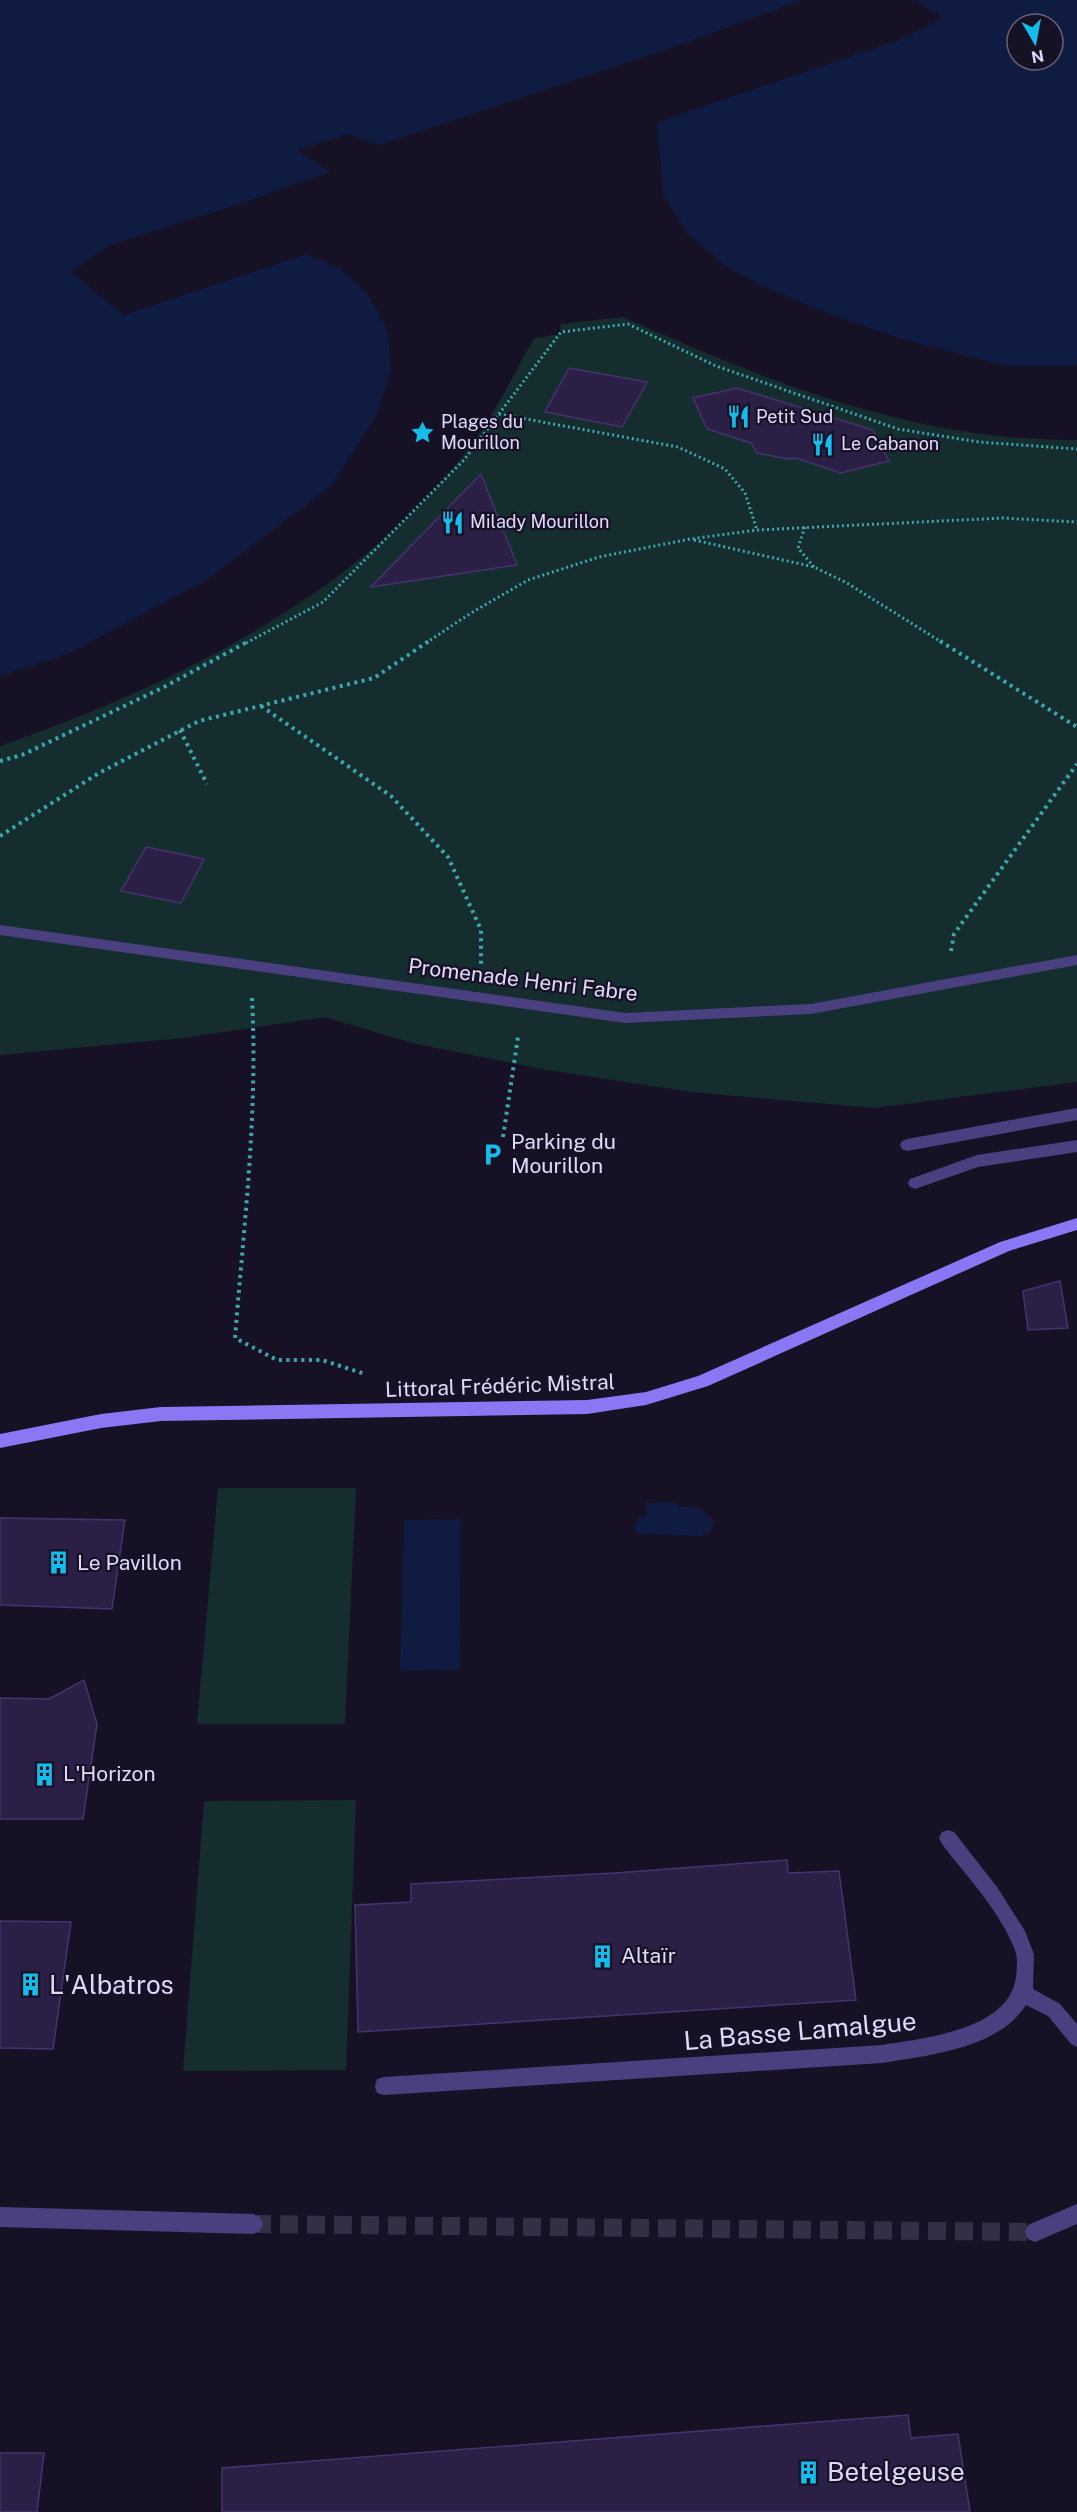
<svg xmlns="http://www.w3.org/2000/svg" width="1077" height="2512" viewBox="0 0 1077 2512" font-family="'Public Sans',sans-serif">
<style>
.green{fill:#152d2f}
.water{fill:#0f1b41;fill-rule:evenodd}
.building{fill:#2b1f45;stroke:#45336f;stroke-width:1.5}
.lines{fill:none;stroke-linecap:round;stroke-linejoin:round}
.street-tunnel{stroke:#352f45;stroke-width:18;stroke-dasharray:18 9;stroke-linecap:butt}
.path-far1{stroke:#3aa9af;stroke-width:3;stroke-dasharray:2 3;stroke-linecap:butt}
.path{stroke:#3aa9af;stroke-width:4;stroke-dasharray:3 4.5;stroke-linecap:butt}
.lane{fill:#4a4080;fill-rule:evenodd}
.street{fill:#4a4080;fill-rule:evenodd}
.secondary{fill:#8977f4;fill-rule:evenodd}
.labels{text-anchor:middle;stroke-width:4.5;stroke-linejoin:round;paint-order:stroke}
.far-poi-label{font-size:18px;fill:#e1d9fc;stroke:#171125;text-anchor:start}
.street-label{font-size:21px;fill:#e1d9fc;stroke:#171125}
.poi-label{font-size:21px;fill:#e1d9fc;stroke:#171125;text-anchor:start}
.near-poi-label{font-size:26px;fill:#e1d9fc;stroke:#171125;text-anchor:start}
.near-street-label{font-size:26px;fill:#e1d9fc;stroke:#171125}
</style>
<rect width="100%" height="100%" fill="#171125"/>
<path class="green" d="M623 317C769 382 915 441 1077 440V1082L874 1108 691 1092 541 1069 412 1043 325 1017 183 1038 0 1055V746C167 689 361 593 469 448 495 414 513 375 534 338L561 334 560 324Z
M218 1488H356L345 1724H197Z
M356 1800 346 2070 183 2071 204 1801Z"/>
<path class="water" d="M0 0H802L671 48 379 145 347 134 298 150 330 172 236 205 110 245 71 272 124 315 307 254 341 269 368 294 388 331 391 371 376 416 331 486 208 579 70 653 0 676Z
M915 0H1077V366H1006L902 339 829 314 758 284 724 265 686 232 663 194 657 122 908 37 943 17ZM1017 24H1053V60H1017Z
M674 1502 681 1507C696 1505 705 1510 714 1522L711 1532 701 1536 638 1534 635 1528 638 1519 646 1516V1503Z
M461 1519 460 1670 400 1671 404 1520Z"/>
<path class="building" d="M569 368 647 382 622 427 545 412Z
M737 388 873 430 889 461 841 473 796 458 788 459 757 453 751 443 707 429 693 398Z
M481 474 517 565 371 587Z
M146 847 204 859 181 903 121 891Z
M1060 1281 1068 1328 1028 1330 1023 1291Z
M0 1518 125 1520 112 1609 0 1605Z
M84 1680 97 1724 83 1819H0V1698L49 1699Z
M787 1860 788 1873 839 1871 856 2000 358 2032 355 1905 411 1902V1884L615 1873Z
M0 1921 71 1922 53 2049 0 2048Z
M908 2415 911 2438 958 2434 970 2512H222V2468Z
M0 2453H44L37 2512H0Z"/>
<g class="lines">
<path class="street-tunnel" d="M253 2224 1035 2232"/>
<path class="path-far1" d="M499 414 678 447 725 469 745 493 757 530
M805 527 798 548 814 567
M694 540 814 567 847 583 943 643
M246 643 323 602 464 460 561 332 628 324 716 366 898 429 979 442 1077 449
M426 643 471 613 528 580 599 557 690 539 757 530 1002 518 1077 522"/>
<path class="path" d="M940 641 1077 727
M261 706 391 796 448 857 481 930V967
M180 730 207 784
M0 761 22 755 164 687 249 641
M0 836 99 773 199 721 374 678 429 641
M951 951 954 934 1077 764
M252 998C258 1112 244 1224 235 1338L277 1360H322L365 1374
M503 1137 518 1037"/>
<path class="lane" d="M1077 1108V1120L907 1151 902 1149 900 1145 902 1141 907 1139Z
M1077 1140V1152L978 1167 915 1189 910 1187 908 1183 910 1179 977 1155Z
M948 1830 954 1832 997 1887 1025 1931 1034 1954 1033 1989 1060 2004 1077 2024V2047L1071 2044 1048 2016 1026 2005C998 2049 929 2055 882 2063L384 2095 377 2093 375 2086 377 2079 384 2077 882 2045C925 2038 1009 2030 1016 1977 1017 1968 1018 1958 1015 1950 1000 1911 967 1877 942 1844L939 1838 942 1832Z"/>
<path class="street" d="M0 925 625 1013 811 1004 1077 955V965L811 1014 625 1023 0 935Z
M1077 2204V2224L1035 2242 1028 2239 1025 2232 1028 2225Z
M0 2207 253 2214 260 2217 263 2224 260 2231 253 2234 0 2227Z"/>
<path class="secondary" d="M1077 1218V1230L1009 1251 708 1386 646 1405 587 1414 161 1421 101 1428 0 1448V1434L101 1414 161 1407 587 1400 646 1392 698 1376 1000 1242Z"/>
</g>
<defs>
<symbol id="restaurant-bare" viewBox="-9 -9 18 18"><path d="M-5-6h1v4h1v-4h1v4h1v-4h1v5L-1.5 .5V6h-2V.5L-5-1ZM5-6V6H3V1.5H1.5Q1.5-4 5-6Z" fill="#14beec" stroke="#171125" stroke-width="2.5" paint-order="stroke"/></symbol>
<symbol id="sight-bare" viewBox="-9 -9 18 18"><path d="M0-6L1.8-2.2L6-1.7L2.9 1.2L3.7 5.4L0 3.3L-3.7 5.4L-2.9 1.2L-6-1.7L-1.8-2.2Z" fill="#14beec" stroke="#171125" stroke-width="2.5" paint-order="stroke"/></symbol>
<symbol id="parking-bare" viewBox="-9 -9 18 18"><path d="M-3.5-5.5H1a3.5 3.5 0 0 1 0 7H-1V5.5H-3.5ZM-1-3.4V-.6H.8a1.4 1.4 0 0 0 0-2.8Z" fill="#14beec" stroke="#171125" stroke-width="2.5" paint-order="stroke"/></symbol>
<symbol id="building-bare" viewBox="-9 -9 18 18"><path d="M-4-6H4V6H1V3H-1V6H-4ZM-2.5-4.3h1.7v1.8h-1.7ZM.8-4.3h1.7v1.8H.8ZM-2.5-1h1.7V.8h-1.7ZM.8-1h1.7V.8H.8Z" fill="#14beec" stroke="#171125" stroke-width="2.5" paint-order="stroke"/></symbol>
</defs>
<g fill-rule="evenodd">
<use href="#restaurant-bare" x="722" y="400" width="33" height="33"/>
<use href="#sight-bare" x="406" y="416" width="33" height="33"/>
<use href="#restaurant-bare" x="806" y="428" width="33" height="33"/>
<use href="#restaurant-bare" x="436" y="506" width="33" height="33"/>
<use href="#parking-bare" x="476" y="1138" width="33" height="33"/>
<use href="#building-bare" x="42" y="1546" width="33" height="33"/>
<use href="#building-bare" x="28" y="1758" width="33" height="33"/>
<use href="#building-bare" x="586" y="1940" width="33" height="33"/>
<use href="#building-bare" x="14" y="1968" width="33" height="33"/>
<use href="#building-bare" x="792" y="2456" width="33" height="33"/>
</g>
<g class="labels">
<g class="far-poi-label">
<text x="756" y="423">Petit Sud</text>
<text x="441" y="428">Plages du<tspan x="441" dy="21">Mourillon</tspan></text>
<text x="841" y="450">Le Cabanon</text>
<text x="470" y="528">Milady Mourillon</text>
</g>
<g class="street-label">
<text transform="translate(523 980) rotate(7)" y="7">Promenade Henri Fabre</text>
<text transform="translate(500 1386) rotate(-2)" y="7">Littoral Frédéric Mistral</text>
</g>
<g class="poi-label">
<text x="511" y="1149">Parking du<tspan x="511" dy="24">Mourillon</tspan></text>
<text x="77" y="1570">Le Pavillon</text>
<text x="63" y="1781">L'Horizon</text>
<text x="621" y="1963">Altaïr</text>
</g>
<g class="near-poi-label">
<text x="49" y="1994">L'Albatros</text>
<text x="827" y="2481">Betelgeuse</text>
</g>
<g class="near-street-label">
<text transform="translate(800 2031) rotate(-5)" y="9">La Basse Lamalgue</text>
</g>
</g>
<g transform="translate(1035 42) rotate(170)"><circle r="28" fill="#171125" stroke="#68617b" stroke-width="1.5"/>
<path d="M0-4.5L10 22L0 15L-10 22Z" fill="#14beec"/>
<text y="-9" font-size="16" font-weight="bold" text-anchor="middle" fill="#e1d9fc">N</text>
</g>
</svg>
